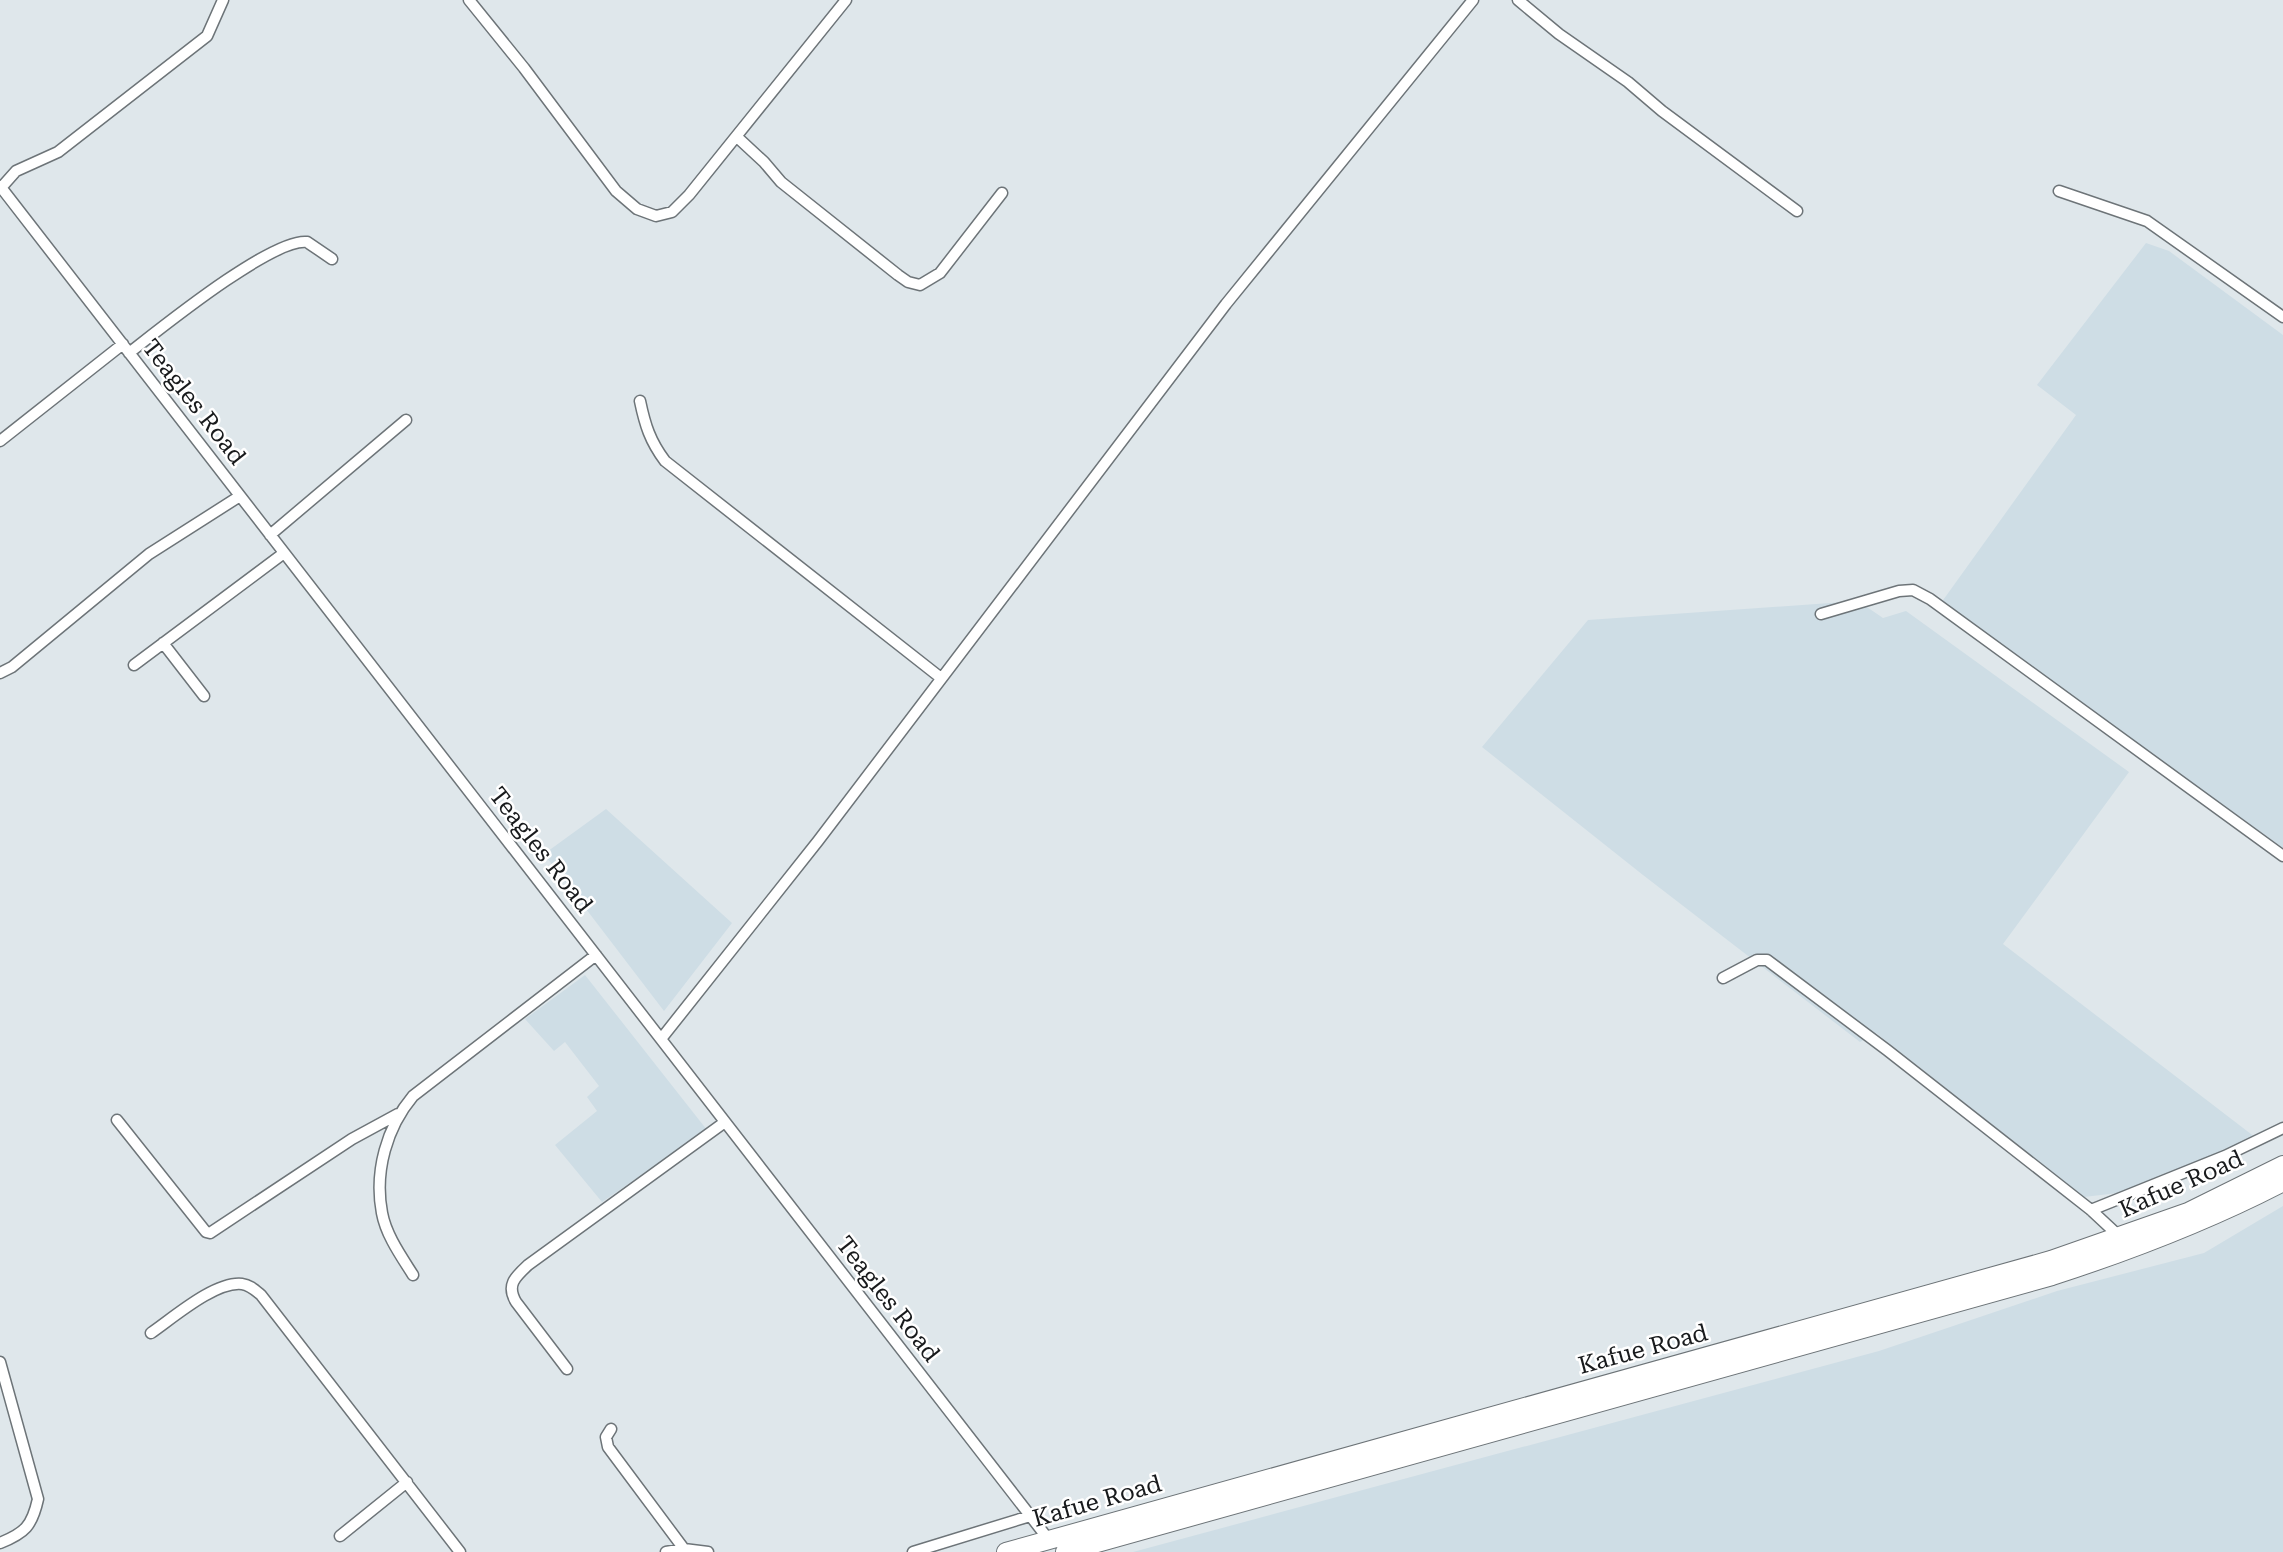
<svg xmlns="http://www.w3.org/2000/svg" width="2283" height="1552" viewBox="0 0 2283 1552" font-family="'Roboto Serif',serif">
<style>
.built{fill:#cedde5}
.lines{fill:none;stroke-linecap:round;stroke-linejoin:round}
.street-casing{stroke:#6d7478;stroke-width:13}
.primary-casing{stroke:#6d7478;stroke-width:20}
.street{stroke:#fff;stroke-width:10}
.primary{stroke:#fff;stroke-width:18}
.labels{text-anchor:middle;stroke-width:5;stroke-linejoin:round;paint-order:stroke}
.street-label{font-size:24px;fill:#181a1c;stroke:#fff}
</style>
<rect width="100%" height="100%" fill="#dfe7eb"/>
<path class="built" d="M2146 243 2169 251 2283 335V848L1941 603 2076 415 2037 385Z
M1858 601 1883 618 1906 611 2129 772 2003 944 2264 1144 2134 1191 2084 1197 1876 1033 1860 1042 1643 875 1482 747 1588 620Z
M606 809 732 923 664 1011 544 854Z
M585 975 707 1130 602 1202 555 1145 597 1111 587 1097 599 1086 565 1042 554 1051 525 1019Z
M2283 1206V1552H1133L1879 1351 2057 1291 2204 1253Z"/>
<g class="lines">
<defs>
<path id="street" d="M469 0 524 68 616 191 637 209 656 216 672 212 689 195 846 0
M1518 0 1559 34 1628 82 1662 111 1797 211
M737 137 764 162 781 182 898 275 908 282 920 285 940 273 1002 193
M0 186 1049 1540
M0 189 16 171 58 152 207 36 223 0
M2059 191 2147 221 2283 317
M129 353C160 329 272 238 307 242L332 259
M640 401C645 425 650 441 665 461L941 678
M0 441 123 344
M270 535 406 420
M1821 614 1899 591 1913 590 1930 599 2283 856
M163 643 204 696
M134 665 284 553
M0 673 12 667 149 554 240 496
M1723 978 1757 960H1767L1887 1050 2091 1210 2120 1237
M661 1039 818 841 1226 304 1473 0
M117 1120 206 1232 210 1233 352 1139 398 1114
M2091 1210 2225 1156 2283 1128
M413 1275C401 1256 386 1235 382 1213 374 1171 387 1127 413 1096L596 955
M151 1333C173 1318 215 1281 242 1284 250 1285 255 1290 261 1295L460 1552
M0 1362 38 1499C32 1526 25 1533 0 1543
M567 1369 516 1302C506 1285 515 1277 528 1265L725 1122
M611 1429 606 1437 608 1447 684 1549
M340 1536 407 1482
M666 1552 684 1549 708 1552
M913 1552 1030 1516"/>
<path id="primary" d="M1006 1552 2051 1260 2188 1212 2283 1165
M1065 1552 2052 1276C2132 1250 2208 1221 2283 1182"/>
</defs>
<use href="#street" class="street-casing"/>
<use href="#primary" class="primary-casing"/>
<use href="#street" class="street"/>
<use href="#primary" class="primary"/>
</g>
<g class="labels">
<g class="street-label">
<text transform="translate(194 402) rotate(52)" y="8">Teagles Road</text>
<text transform="translate(541 850) rotate(52)" y="8">Teagles Road</text>
<text transform="translate(2181 1184) rotate(-24)" y="8">Kafue Road</text>
<text transform="translate(888 1299) rotate(52)" y="8">Teagles Road</text>
<text transform="translate(1643 1349) rotate(-15)" y="8">Kafue Road</text>
<text transform="translate(1097 1501) rotate(-16)" y="8">Kafue Road</text>
</g>
</g>
</svg>
